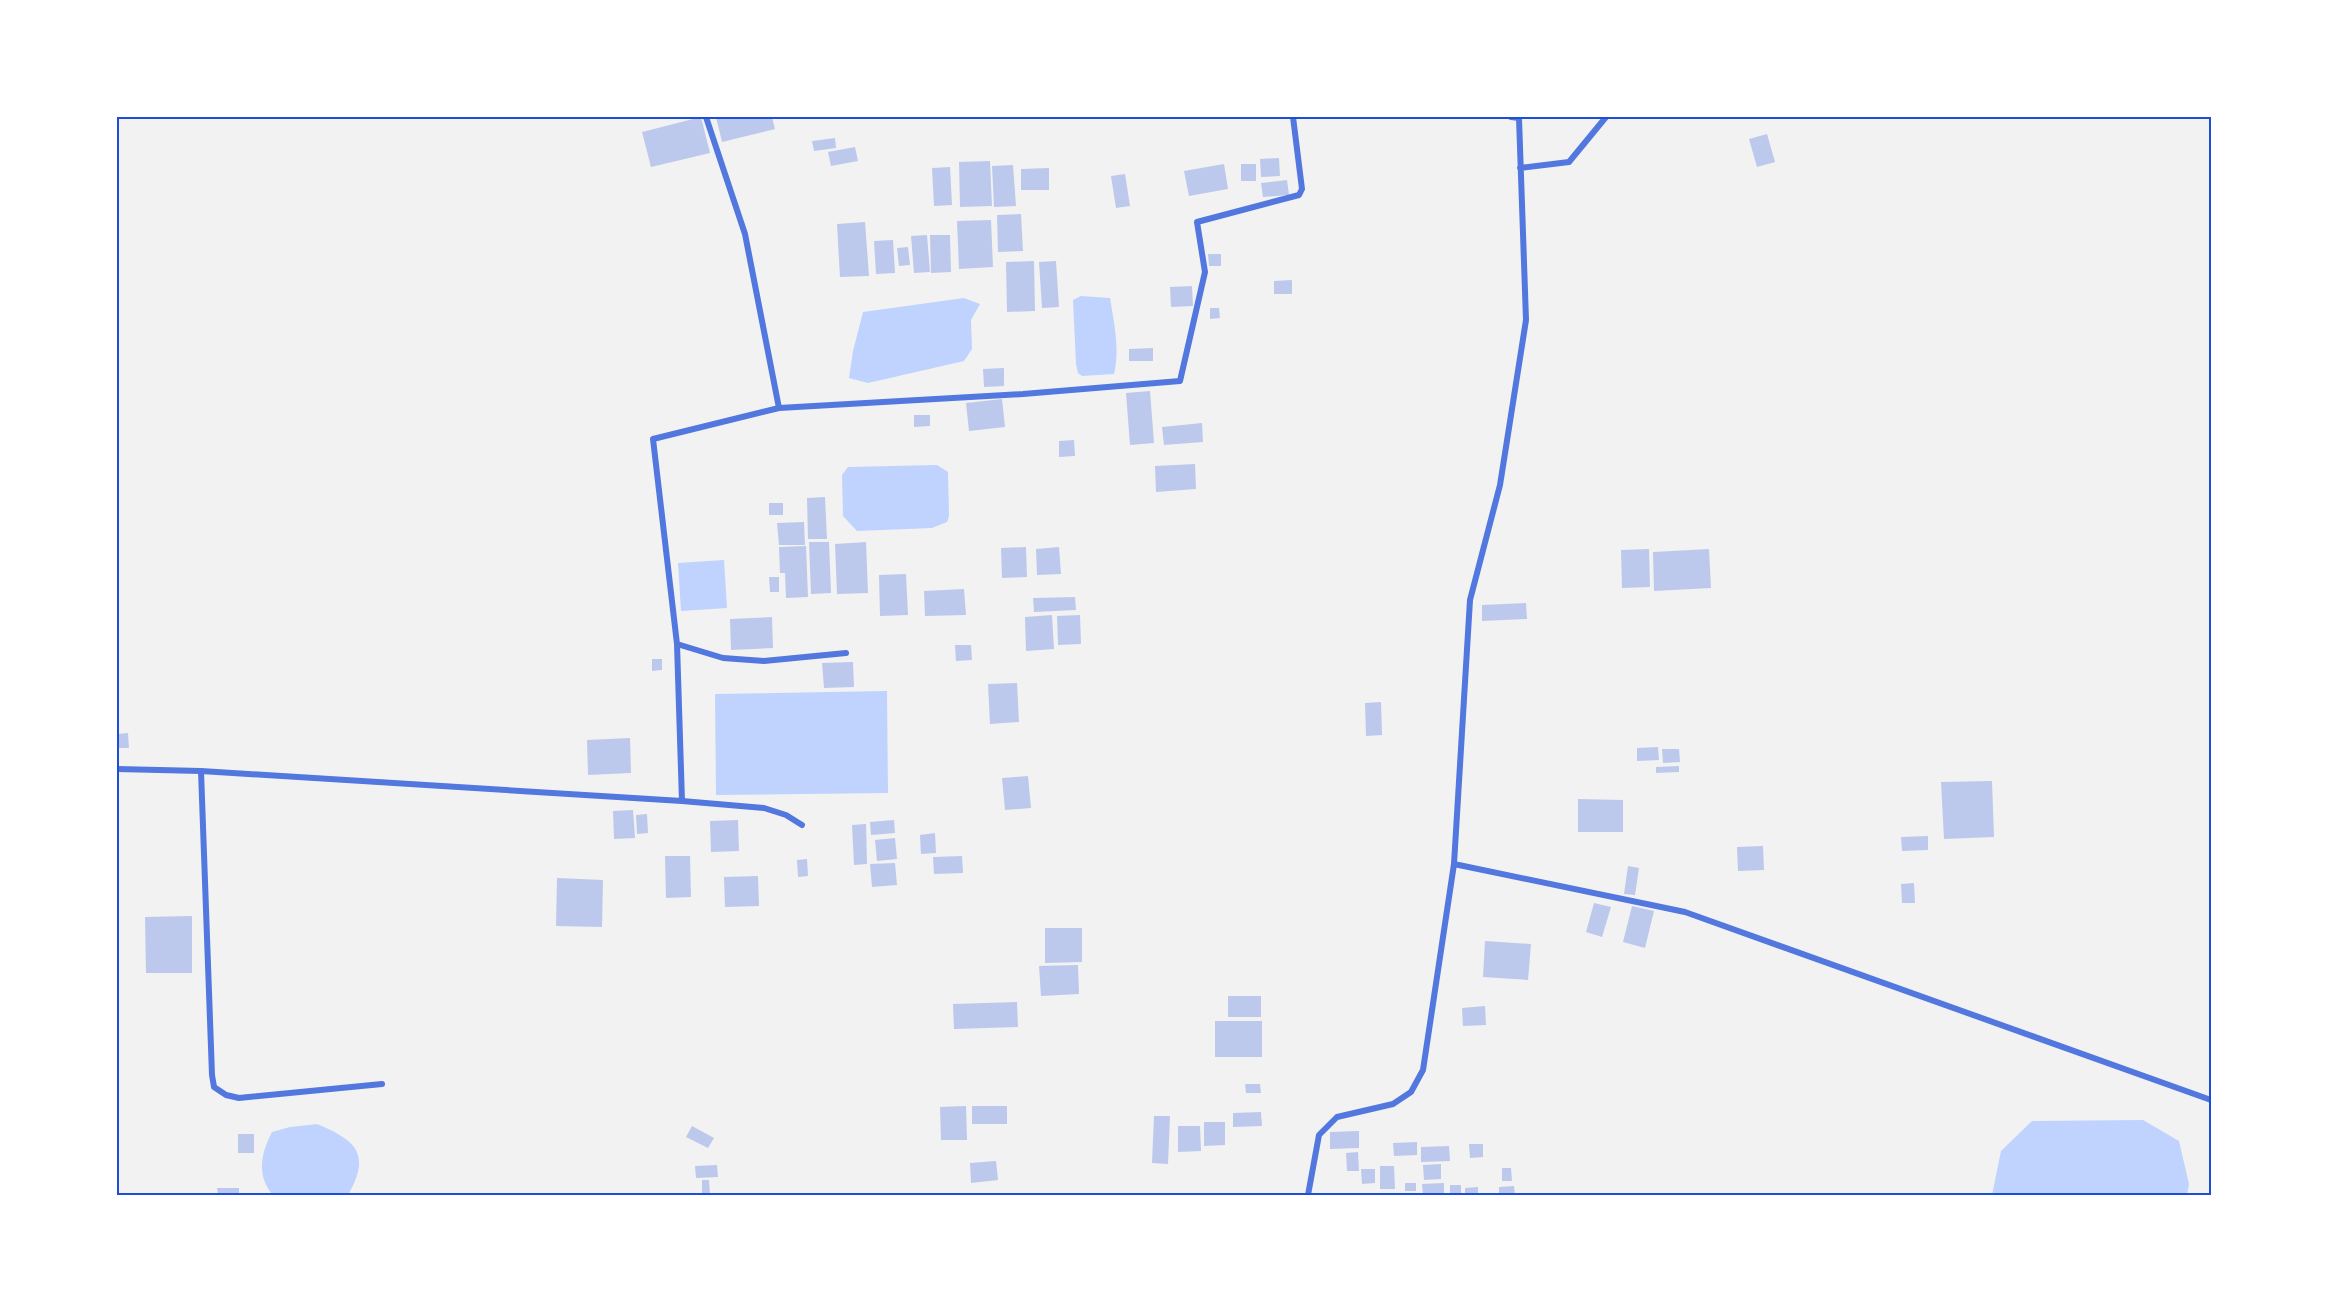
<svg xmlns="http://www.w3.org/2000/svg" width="2328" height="1312" viewBox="0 0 2328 1312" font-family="Mulish,sans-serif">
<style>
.water{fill:#bfd3fe}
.building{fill:#bdc9ec}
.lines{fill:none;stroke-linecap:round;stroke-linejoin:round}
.minor{stroke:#5277de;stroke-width:6}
.neatline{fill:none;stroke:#1d4ed8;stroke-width:2}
</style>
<rect width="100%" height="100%" fill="#f2f2f2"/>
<path class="water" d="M1081 296 1110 298C1114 323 1120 349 1114 374L1082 376 1078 373 1076 364 1073 300Z
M964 298 980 304 971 320 972 349 964 361 868 383 849 378 853 351 863 312Z
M937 465 948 472 949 516 947 522 932 528 857 531 843 516 842 475 848 467Z
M724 560 727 608 681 611 678 563Z
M887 691 888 793 716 795 715 694Z
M2143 1120 2179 1141 2189 1184 2187 1195H1992L2001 1151 2032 1121Z
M317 1124C355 1140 372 1153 348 1195H273C256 1176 261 1153 272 1132L290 1127Z"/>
<path class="building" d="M701 117 710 153 651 167 642 132Z
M716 117H772L775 129 722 142Z
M1767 134 1775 162 1757 167 1749 139Z
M835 138 836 148 814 151 812 141Z
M855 147 858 161 831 166 828 152Z
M1279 158 1280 176 1261 177 1260 159Z
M990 161 992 206 960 207 959 162Z
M1224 164 1228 189 1189 196 1184 171Z
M1241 164H1256V181H1241Z
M1013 165 1016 206 994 207 992 166Z
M950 167 952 205 934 206 932 168Z
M1049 168V190H1021V169Z
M1125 174 1130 206 1116 208 1111 176Z
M1287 180 1289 195 1263 197 1261 183Z
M1021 214 1023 251 998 252 997 215Z
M991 220 993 267 959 269 957 221Z
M865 222 869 276 840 277 837 224Z
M927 235 930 272 914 273 911 236Z
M930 235H950L951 272 931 273Z
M893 240 895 273 876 274 874 241Z
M908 247 910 265 899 266 897 248Z
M1208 254H1221V266H1209Z
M1034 261 1035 311 1007 312 1006 262Z
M1056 261 1059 307 1042 308 1039 262Z
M1292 280V294H1274V281Z
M1192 286 1193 306 1171 307 1170 287Z
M1210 308H1219L1220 318 1210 319Z
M1153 348V361H1129V349Z
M1004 368V386L984 387 983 369Z
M1150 391 1154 443 1130 445 1126 393Z
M1002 399 1005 427 969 431 966 403Z
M914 415H930V426L914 427Z
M1202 423 1203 442 1164 445 1162 427Z
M1074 440 1075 456 1059 457V441Z
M1195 464 1196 489 1156 492 1155 466Z
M825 497 827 539H808L807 498Z
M769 503H783V515H769Z
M804 522 805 545H779L777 523Z
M809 542H829L831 593 811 594Z
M866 542 868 593 837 594 835 544Z
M806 546 808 597 786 598 785 573H780L779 547Z
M1026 547 1027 577 1002 578 1001 548Z
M1059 547 1061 574 1037 575 1036 549Z
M1649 549 1650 587 1622 588 1621 550Z
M1709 549 1711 588 1654 591 1653 552Z
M906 574 908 615 880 616 879 575Z
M769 577H779V592H770Z
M964 589 966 615 925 616 924 591Z
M1075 597 1076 610 1034 612 1033 598Z
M1526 603 1527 619 1482 621V605Z
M1052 615 1054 649 1026 651 1025 617Z
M1080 615 1081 644 1058 645 1057 616Z
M772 617 773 648 731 650 730 619Z
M955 645H971L972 660 956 661Z
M652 659H662V670L652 671Z
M853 662 854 687 824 688 822 663Z
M1017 683 1019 722 990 724 988 684Z
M1381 702 1382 735 1366 736 1365 703Z
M128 733 129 748H118V734Z
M630 738 631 773 588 775 587 740Z
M1658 747 1659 760 1637 761V748Z
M1662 749H1679L1680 762 1663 763Z
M1679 766V772L1656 773V767Z
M1028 776 1031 808 1005 810 1002 778Z
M1992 781 1994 837 1944 839 1941 782Z
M1578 799 1623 800V832H1578Z
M633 810 635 838 614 839 613 811Z
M647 814 648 833 637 834 636 815Z
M738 820 739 851 711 852 710 821Z
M894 820 895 833 871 835 870 822Z
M866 824 867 864 854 865 852 825Z
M935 833 936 853 921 854 920 835Z
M1928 836V850L1902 851 1901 837Z
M895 838 897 859 877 861 875 840Z
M1763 846 1764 870 1738 871 1737 847Z
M665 856H690L691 897 666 898Z
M962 856 963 873 934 874 933 857Z
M807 859 808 876 798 877 797 860Z
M895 863 897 885 872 887 870 864Z
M1628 866 1639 868 1635 895 1624 894Z
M758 876 759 906 725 907 724 877Z
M557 878 603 880 602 927 556 926Z
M1914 883 1915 903H1902L1901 884Z
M1594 903 1611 907 1602 937 1586 932Z
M1632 906 1654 911 1645 948 1623 942Z
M192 916V973H146L145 917Z
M1045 928H1082V962L1045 963Z
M1485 941 1531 944 1528 980 1483 977Z
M1078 965 1079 994 1041 996 1039 966Z
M1228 996H1261V1017H1228Z
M1017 1002 1018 1027 954 1029 953 1004Z
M1485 1006 1486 1025 1463 1026 1462 1008Z
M1215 1021H1262V1057H1215Z
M1245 1084H1260L1261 1093H1246Z
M966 1106 967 1140H941L940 1107Z
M972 1106H1007V1124H972Z
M1261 1112 1262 1126 1233 1127V1113Z
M1154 1116H1170L1168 1164 1152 1163Z
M1204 1122H1225V1145L1204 1146Z
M692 1126 714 1138 708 1148 686 1137Z
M1178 1126H1200L1201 1151 1178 1152Z
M1359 1131V1148L1330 1149V1132Z
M238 1134H254V1153H238Z
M1417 1142V1155L1394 1156 1393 1143Z
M1469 1144H1483V1157L1470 1158Z
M1449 1146 1450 1161 1421 1162V1147Z
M1358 1152 1359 1171H1347L1346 1153Z
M996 1161 998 1180 971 1183 970 1163Z
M1441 1164V1179L1424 1180 1423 1165Z
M717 1165 718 1177 696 1178 695 1166Z
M1380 1166H1394L1395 1189H1380Z
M1502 1168H1511L1512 1181H1502Z
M1361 1169H1375V1183L1362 1184Z
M702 1180H709L710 1194H702Z
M1405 1183H1416V1191H1405Z
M1444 1183V1195H1423L1422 1184Z
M1450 1185H1461V1195H1450Z
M1514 1186 1515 1195H1499V1187Z
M1478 1187V1195H1465V1188Z
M217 1188H239V1195H218Z"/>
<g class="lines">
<path class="minor" d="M1520 168 1569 162 1606 117
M779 408 1023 394 1180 381 1205 272 1197 222 1299 195 1302 189 1293 117
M677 644 723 658 764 661 846 653
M117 769 201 771 682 801 677 644 653 439 779 408 745 234 706 117
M201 771 212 1075 214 1087 226 1095 239 1098 382 1084
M682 801 764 808 786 815 802 825
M1454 864 1685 912 2211 1100
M1308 1195 1319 1135 1337 1117 1393 1104 1411 1092 1423 1070 1454 864 1470 600 1500 485 1526 320 1519 118 1511 117"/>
</g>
<rect width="2328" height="1312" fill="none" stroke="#ffffff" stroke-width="237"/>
<rect x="118" y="118" width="2092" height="1076" class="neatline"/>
</svg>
